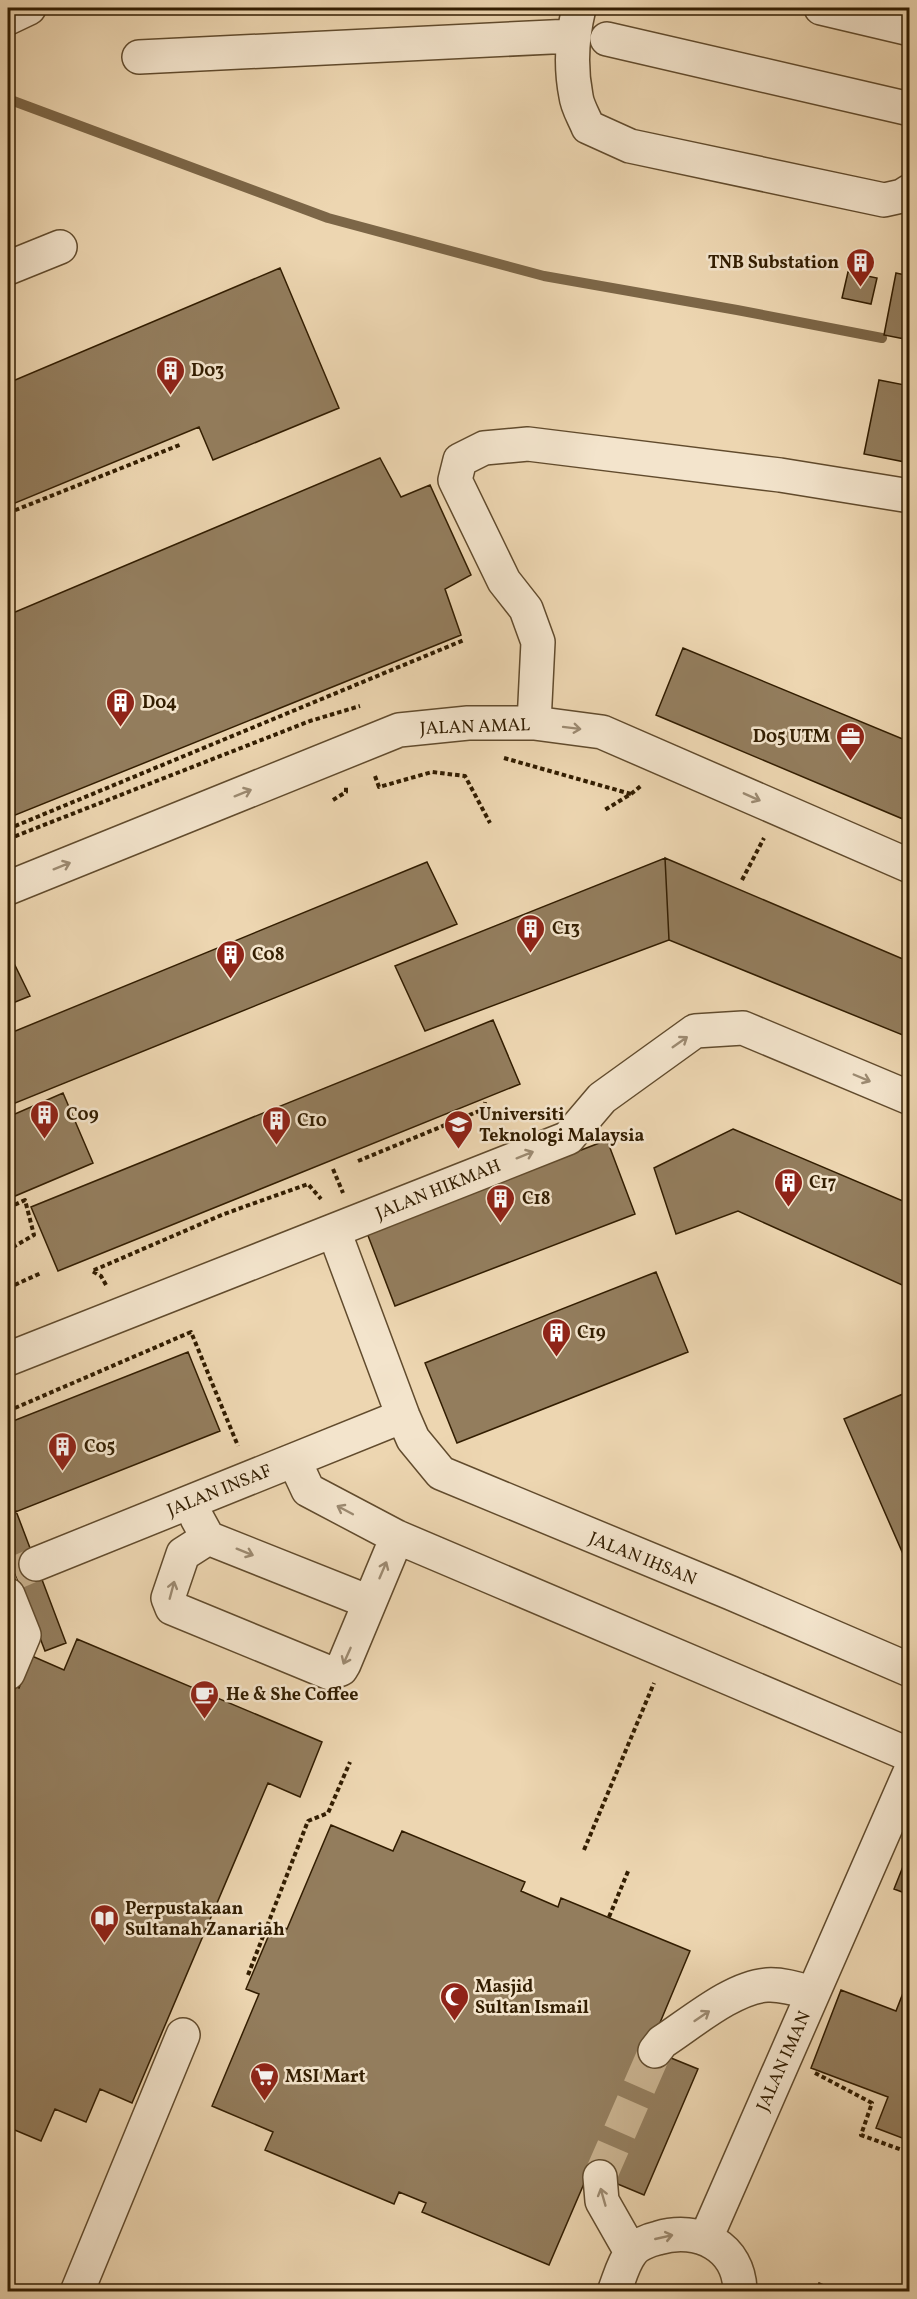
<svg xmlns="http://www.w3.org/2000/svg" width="917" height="2299" viewBox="0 0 917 2299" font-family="Vollkorn,serif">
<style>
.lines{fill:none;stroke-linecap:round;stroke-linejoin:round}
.stream{stroke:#7c6647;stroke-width:10}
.building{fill:#937d5d;stroke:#321d01;stroke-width:1.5}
.minor-tunnel{stroke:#c8b18e;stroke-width:33;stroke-dasharray:33 16;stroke-linecap:butt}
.minor-casing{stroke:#614b2d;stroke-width:36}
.path{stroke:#321d01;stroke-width:4;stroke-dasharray:4.5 3;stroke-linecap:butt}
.minor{stroke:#f3e4cc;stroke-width:33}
.oneway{stroke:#9c8a71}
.labels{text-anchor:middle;stroke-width:5;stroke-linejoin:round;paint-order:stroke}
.poi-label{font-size:18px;font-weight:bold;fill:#321d01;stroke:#f3e4cc;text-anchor:start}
.street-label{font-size:18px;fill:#321d01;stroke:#f3e4cc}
</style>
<rect width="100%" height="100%" fill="#edd6b1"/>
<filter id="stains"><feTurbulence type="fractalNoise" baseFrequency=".00333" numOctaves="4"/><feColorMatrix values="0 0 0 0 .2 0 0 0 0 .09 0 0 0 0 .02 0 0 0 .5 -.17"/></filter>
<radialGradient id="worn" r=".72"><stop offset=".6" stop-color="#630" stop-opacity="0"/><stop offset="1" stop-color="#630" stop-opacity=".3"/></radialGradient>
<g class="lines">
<path class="stream" d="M8 99 328 218 544 276 737 310 882 338"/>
</g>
<path class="building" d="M280 268 339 408 213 460 199 427 8 506V383Z
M848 272 877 278 871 304 842 298Z
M896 273 910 276V340L884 335Z
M879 380 910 386V463L864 454Z
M380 458 401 497 430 485 471 575 445 589 461 635 8 818V615Z
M683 648 910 742V822L656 715Z
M665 858 669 940 425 1031 395 966Z
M665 858 910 962V1038L669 940Z
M427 862 457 924 8 1106V1034Z
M8 951 30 996 8 1005Z
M493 1020 520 1084 58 1271 31 1207Z
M63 1093 93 1163 8 1199V1117Z
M733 1129 910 1204V1291L909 1288 738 1211 676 1234 654 1168Z
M607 1140 635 1214 395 1306 367 1233Z
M656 1272 688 1352 457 1443 425 1363Z
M188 1352 220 1431 8 1515V1423Z
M910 1391V1570L844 1419Z
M16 1511 66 1643 45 1651 8 1554V1515Z
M77 1639 322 1742 300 1797 268 1783 132 2103 100 2089 86 2122 55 2109 41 2141 10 2128 8 2133V1683L19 1688 32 1656 64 1670Z
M331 1825 393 1851 402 1831 525 1882 521 1891 558 1907 561 1898 690 1951 649 2049 698 2069 644 2195 589 2172 549 2265 422 2212 426 2203 399 2192 394 2204 265 2150 273 2132 212 2106 259 1994 246 1989 274 1923 287 1929Z
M910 1849V1895L894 1889Z
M910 1975V2141L876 2128 888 2097 811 2068 841 1990 896 2011Z
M819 2283 840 2292H816Z"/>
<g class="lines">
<path class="minor-tunnel" d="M15 1573 36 1564
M600 2177 655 2051"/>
<defs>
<path id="minor" d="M579 8C572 37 570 66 576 96 577 106 584 117 588 127L630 146 884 200 902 196 910 191
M821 8 910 29
M8 18 29 8
M607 39 910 109
M139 57 572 36
M8 268 60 247
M534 723 538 642 526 609 504 581 455 480 460 460 484 448 528 444 780 475 910 496
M8 888 399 730 468 723H534L602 732 910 866
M334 1231 403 1416 413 1439 441 1473 731 1593 910 1670
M8 1359 568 1138 602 1098 695 1031 743 1028 910 1098
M294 1460 308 1490 397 1537 910 1755
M197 1518 208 1538 369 1602
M208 1538 183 1554 168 1598 172 1608 330 1673 341 1669 344 1664 397 1537
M36 1564 403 1416
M8 1595 24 1635 8 1673
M655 2051 662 2042C690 2024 733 1987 767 1985 782 1984 798 1989 812 1993
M600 2177 602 2201 631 2252
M706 2238 910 1772
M77 2292 183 2035
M614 2292C619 2280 623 2263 631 2253 636 2245 649 2240 658 2238 698 2226 740 2246 740 2292"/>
</defs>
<use href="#minor" class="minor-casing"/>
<path class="path" d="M8 513 182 444
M504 758 631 794 603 811
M375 776 379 787 432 772 465 776 490 823
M631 794 642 785
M333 800 346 792V786
M8 829 464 640
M8 839 310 721 360 706
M742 880 764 838
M358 1161 484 1109 485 1102
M333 1169 343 1193
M8 1208 25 1200 34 1235 8 1250
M106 1285 101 1276 92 1271 224 1214 308 1184 321 1199
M8 1288 41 1273
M8 1411 191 1332 238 1446
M584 1850 654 1683
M609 1917 629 1869
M248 1975 308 1821 328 1813 350 1762
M815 2073 872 2103 861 2135 910 2153"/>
<use href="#minor" class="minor"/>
</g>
<defs><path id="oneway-shaft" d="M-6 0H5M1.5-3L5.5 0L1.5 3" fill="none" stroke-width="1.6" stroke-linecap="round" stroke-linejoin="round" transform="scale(1.5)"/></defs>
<g class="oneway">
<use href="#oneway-shaft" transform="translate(572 728) rotate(7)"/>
<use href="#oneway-shaft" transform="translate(243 793) rotate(-22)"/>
<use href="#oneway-shaft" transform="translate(752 797) rotate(24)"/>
<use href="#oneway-shaft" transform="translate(62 866) rotate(-22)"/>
<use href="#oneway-shaft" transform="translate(680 1042) rotate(-35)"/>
<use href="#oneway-shaft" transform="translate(862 1078) rotate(23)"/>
<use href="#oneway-shaft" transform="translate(525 1155) rotate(-22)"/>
<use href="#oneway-shaft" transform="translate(345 1510) rotate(-152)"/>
<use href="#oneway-shaft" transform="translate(245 1552) rotate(22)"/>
<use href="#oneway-shaft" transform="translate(383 1570) rotate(-67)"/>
<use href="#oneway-shaft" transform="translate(172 1590) rotate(-75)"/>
<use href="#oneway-shaft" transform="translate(347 1656) rotate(114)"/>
<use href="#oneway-shaft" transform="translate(702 2016) rotate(-34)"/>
<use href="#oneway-shaft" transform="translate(603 2197) rotate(-106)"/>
<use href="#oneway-shaft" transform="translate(664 2237) rotate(-13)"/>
</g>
<defs>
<symbol id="building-pin" viewBox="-11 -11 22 30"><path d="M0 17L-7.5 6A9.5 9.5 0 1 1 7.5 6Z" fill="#8f2418" stroke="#f3e4cc"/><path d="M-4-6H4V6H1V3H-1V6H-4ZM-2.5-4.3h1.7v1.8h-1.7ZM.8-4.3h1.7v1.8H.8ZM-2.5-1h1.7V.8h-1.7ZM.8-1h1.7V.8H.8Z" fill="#fff"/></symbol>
<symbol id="office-pin" viewBox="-11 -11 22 30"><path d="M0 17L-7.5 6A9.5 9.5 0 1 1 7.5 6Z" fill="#8f2418" stroke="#f3e4cc"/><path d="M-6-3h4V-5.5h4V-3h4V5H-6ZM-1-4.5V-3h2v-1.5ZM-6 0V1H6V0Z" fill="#fff"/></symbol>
<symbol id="university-pin" viewBox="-11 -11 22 30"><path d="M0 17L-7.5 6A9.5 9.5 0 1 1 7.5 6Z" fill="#8f2418" stroke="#f3e4cc"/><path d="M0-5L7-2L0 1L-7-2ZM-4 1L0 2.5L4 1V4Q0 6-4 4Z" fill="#fff"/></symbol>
<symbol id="cafe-pin" viewBox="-11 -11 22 30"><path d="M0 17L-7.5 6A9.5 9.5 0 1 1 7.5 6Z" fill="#8f2418" stroke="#f3e4cc"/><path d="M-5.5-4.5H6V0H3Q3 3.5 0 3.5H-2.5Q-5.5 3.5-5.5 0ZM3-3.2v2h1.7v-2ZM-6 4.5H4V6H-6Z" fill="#fff"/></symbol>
<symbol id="library-pin" viewBox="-11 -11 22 30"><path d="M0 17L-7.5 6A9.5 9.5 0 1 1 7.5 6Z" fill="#8f2418" stroke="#f3e4cc"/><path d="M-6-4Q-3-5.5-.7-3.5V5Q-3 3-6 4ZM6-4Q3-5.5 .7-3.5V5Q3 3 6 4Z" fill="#fff"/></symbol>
<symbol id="mosque-pin" viewBox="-11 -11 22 30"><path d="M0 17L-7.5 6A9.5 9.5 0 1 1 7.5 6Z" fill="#8f2418" stroke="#f3e4cc"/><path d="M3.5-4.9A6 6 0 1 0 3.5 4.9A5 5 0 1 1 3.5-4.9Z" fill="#fff"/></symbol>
<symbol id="supermarket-pin" viewBox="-11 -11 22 30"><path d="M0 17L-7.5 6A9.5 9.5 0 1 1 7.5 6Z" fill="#8f2418" stroke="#f3e4cc"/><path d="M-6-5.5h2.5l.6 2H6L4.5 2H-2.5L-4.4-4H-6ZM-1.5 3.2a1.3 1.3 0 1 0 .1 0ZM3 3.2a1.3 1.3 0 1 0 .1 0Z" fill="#fff"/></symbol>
</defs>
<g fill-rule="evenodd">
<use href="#building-pin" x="844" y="246" width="33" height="45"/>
<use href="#building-pin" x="154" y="354" width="33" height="45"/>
<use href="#building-pin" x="104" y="686" width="33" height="45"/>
<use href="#office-pin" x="834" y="720" width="33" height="45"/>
<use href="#building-pin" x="514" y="912" width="33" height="45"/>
<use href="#building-pin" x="214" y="938" width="33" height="45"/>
<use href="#building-pin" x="28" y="1098" width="33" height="45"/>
<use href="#building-pin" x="260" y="1104" width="33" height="45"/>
<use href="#university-pin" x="442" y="1108" width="33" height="45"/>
<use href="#building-pin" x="772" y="1166" width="33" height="45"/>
<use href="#building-pin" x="484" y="1182" width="33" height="45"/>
<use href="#building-pin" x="540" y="1316" width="33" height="45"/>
<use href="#building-pin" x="46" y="1430" width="33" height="45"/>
<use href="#cafe-pin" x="188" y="1678" width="33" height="45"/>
<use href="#library-pin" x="88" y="1902" width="33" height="45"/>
<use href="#mosque-pin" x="438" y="1980" width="33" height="45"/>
<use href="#supermarket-pin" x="248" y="2060" width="33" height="45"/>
</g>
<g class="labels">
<g class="poi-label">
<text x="839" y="268" text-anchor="end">TNB Substation</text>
<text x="191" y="376">D03</text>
<text x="142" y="708">D04</text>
<text x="830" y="742" text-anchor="end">D05 UTM</text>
<text x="552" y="934">C13</text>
<text x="252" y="960">C08</text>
<text x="66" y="1120">C09</text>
<text x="479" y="1120">Universiti<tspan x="479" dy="21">Teknologi Malaysia</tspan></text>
<text x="297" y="1126">C10</text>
<text x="809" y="1188">C17</text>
<text x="522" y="1204">C18</text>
<text x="577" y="1338">C19</text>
<text x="84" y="1452">C05</text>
<text x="226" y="1700">He &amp; She Coffee</text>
<text x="125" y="1914">Perpustakaan<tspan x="125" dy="21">Sultanah Zanariah</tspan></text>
<text x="475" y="1992">Masjid<tspan x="475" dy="21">Sultan Ismail</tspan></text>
<text x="285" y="2082">MSI Mart</text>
</g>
<g class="street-label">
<text transform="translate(475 726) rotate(-2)" y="6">JALAN AMAL</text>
<text transform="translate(438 1189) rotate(-22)" y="6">JALAN HIKMAH</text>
<text transform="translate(219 1490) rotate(-22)" y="6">JALAN INSAF</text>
<text transform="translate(643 1558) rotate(22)" y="6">JALAN IHSAN</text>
<text transform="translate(783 2061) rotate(-66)" y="6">JALAN IMAN</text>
</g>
</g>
<rect width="917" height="2299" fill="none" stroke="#edd6b1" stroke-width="30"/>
<rect x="9" y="9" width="899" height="2281" fill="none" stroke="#321d01" stroke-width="3"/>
<rect x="15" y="15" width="887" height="2269" fill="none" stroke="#321d01" stroke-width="1.5"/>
<rect width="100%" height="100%" filter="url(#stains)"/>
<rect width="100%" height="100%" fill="url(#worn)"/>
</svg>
